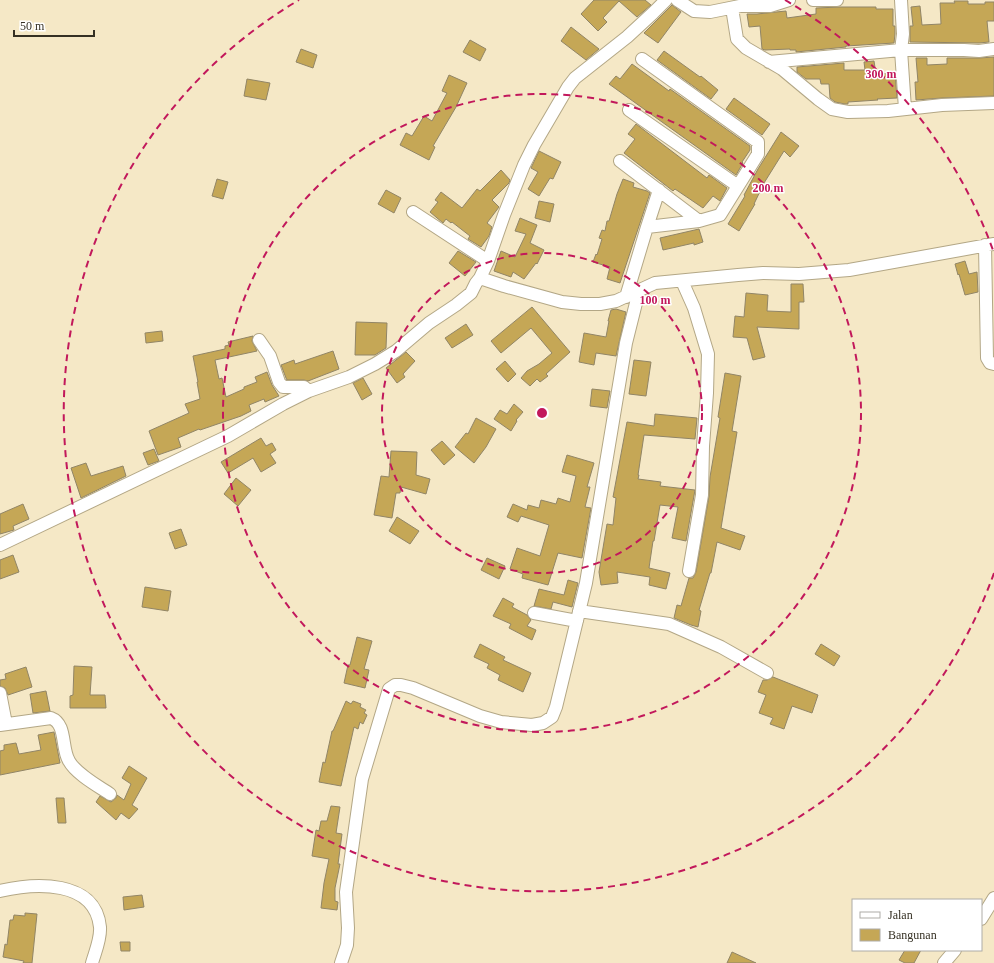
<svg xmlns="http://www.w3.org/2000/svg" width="994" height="963" viewBox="0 0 994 963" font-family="'Times New Roman',serif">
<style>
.building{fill:#c5a756;stroke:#918566}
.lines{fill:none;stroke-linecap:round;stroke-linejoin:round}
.minor-casing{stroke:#b3a786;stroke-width:14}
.minor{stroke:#fff;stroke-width:12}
.ring{fill:none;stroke:#c2185b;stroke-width:2;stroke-dasharray:7 5}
.centre{fill:#c2185b;stroke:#fff;stroke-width:2}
.ring-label{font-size:12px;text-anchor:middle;font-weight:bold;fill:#c2185b;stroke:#fff;stroke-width:3;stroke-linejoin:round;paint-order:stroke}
</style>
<rect width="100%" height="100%" fill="#f5e8c6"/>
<path class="building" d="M594 0H645L651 5 637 17 619 1 603 18 607 22 598 31 581 14Z
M954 1H968V4H985V2H994V21H987L989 42 979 43 910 42V26H913L911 7 920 6 922 25 941 24 940 3H955Z
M672 5 681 12 658 43 644 33Z
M840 7H876V9H893V26H895V34L894 43 846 46V47L796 52V50H790V49L765 50 762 49 760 26 749 27 747 14H757L786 11 787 18 816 14V8Z
M571 27 599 49 586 60 561 41Z
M470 40 486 49 480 61 463 52Z
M301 49 317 55 313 68 296 62Z
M664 51 700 77 701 76 718 90 711 99 657 60Z
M994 57V96L942 98 916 100 915 82H918L916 58H927V65L947 64V58H979Z
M874 61 876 74 895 73 897 98 877 99 878 100 848 102V104H845L835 102 830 98 829 84H821L820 79H806L797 72V67L844 63V70H865L864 62Z
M632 64 669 91 670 89 750 146V150L742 162 743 163 736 175 609 84 616 76 620 79Z
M449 75 467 83 456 107 433 146 435 147 429 160 400 145 406 133 412 136 424 116 432 121 447 93 442 91Z
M247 79 270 83 266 100 244 96Z
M734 98 770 124 762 135 726 109Z
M636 124 707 178 709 175 727 188 720 201 713 196 703 208 675 189 673 191 624 153 635 139 628 134Z
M781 132 799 146 790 157 784 151 764 183 754 204H755L739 231 728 224 745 196 744 195 758 169Z
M539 151 561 162 553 179 550 178 539 196 528 189 538 172 531 168Z
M501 170 510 180 509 183 492 200 499 207 487 223 492 227 489 236 481 247 468 239 470 236 452 222 451 223 446 219 443 223 430 212 438 202 435 200 441 192 462 208 477 189 480 191Z
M217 179 228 182 223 199 212 196Z
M623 179 634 183 633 187 647 191 650 193 620 283 607 279 610 267 593 262 596 254 597 255 602 239 599 238 602 230 605 231 607 221H609L617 194Z
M386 190 401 198 394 213 378 204Z
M539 201 554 204 550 222 535 218Z
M520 218 537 225 530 243 544 250 537 264 536 263 524 279 513 272 511 277 494 271 501 251 515 257 526 234 515 231Z
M699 229 703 242 694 245V243L663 250 660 238Z
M458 251 476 262 465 276 449 263Z
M965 261 969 274 977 272 978 292 965 295 959 274 958 275 955 264Z
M791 284H803L804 302H799V329L757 327 765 357 753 360 747 338 733 337 735 316 744 317 746 293 768 295 767 311 791 312Z
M532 307 570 352 546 374 548 376 540 382 537 379 530 386 521 378 527 371 539 364 552 353 531 328 501 353 491 341Z
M616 309 626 312 616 356 596 353 594 365 579 362 584 333 606 337 609 321H608L611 310Z
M356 322 387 323 386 348 375 355H355Z
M466 324 473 335 452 348 445 338Z
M162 331 163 341 146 343 145 333Z
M253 336 252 341 257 351 215 360 219 379 222 378 226 397 244 389V387L257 382 255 377 267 372 272 385 279 396 265 402 264 399 249 405 251 411 241 416 200 430 199 429 178 438 181 447 158 455 149 431 189 413 185 404 200 399 197 382H198L193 356 225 349V346L229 345 228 342Z
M333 351 339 369 308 381 304 380H287L286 378 281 365 294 360 295 364Z
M406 352 415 361 403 374 405 377 397 383 386 368Z
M634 360 651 362 646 396 629 394Z
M505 361 516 374 508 382 496 369Z
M725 373 741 376 732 431 737 432 721 528 745 536 740 550 717 542 711 573H710L699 610 701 611 698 627 691 625 674 618 677 605 681 606 689 578H693L696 572 709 496 710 477 720 418 718 417Z
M363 378 372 394 362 400 353 383Z
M592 389 610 391 607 408 590 406Z
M514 404 523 412 516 420 517 421 511 431 494 419 500 410 507 414Z
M655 414 697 418 695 439 644 435 638 475H639L638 479 661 482 660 486 695 490 686 541 672 538 678 507 660 505 654 541H653L649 568 670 573 666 589 649 585 650 577 617 572 618 583 601 585 599 572 607 524 613 525 616 498 613 497 627 422 654 426Z
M476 418 496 429 486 447 474 463 455 447 466 433 468 434Z
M261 438 266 446 272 443 276 450 270 454 276 463 261 472 253 458 228 473 221 462Z
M442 441 455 455 444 465 431 450Z
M154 449 159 461 148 465 143 453Z
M391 451 417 452 416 475 430 479 426 494 401 487 400 493H396L392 518 374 515 381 476 389 477Z
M567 455 594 463 587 487H590L585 507 591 508 582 558 558 553 548 585 522 578 523 574 510 569 517 548 540 556 549 525 521 516 518 522 507 517 513 504 527 510 528 505 539 508 541 500 556 504 558 498 570 502 576 476 562 472Z
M86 463 91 476 123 466 126 476 81 498 71 468Z
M236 478 251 490 238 506 224 494Z
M23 504 29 519 13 526 14 530 0 534V514Z
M397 517 419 531 410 544 389 531Z
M181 529 187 545 175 549 169 533Z
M13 555 19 572 0 579V560Z
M487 558 505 566 499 579 481 570Z
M568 580 578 583 572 607 553 602 551 609 534 606 539 589 564 595Z
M145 587 171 591 168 611 142 607Z
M503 598 514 604 512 607 527 615 531 620 527 626 536 630 532 640 509 628 511 624 493 616Z
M357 637 372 641 364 669 369 670 365 688 344 683 348 665H350Z
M480 644 505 657 503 660 531 673 523 692 498 680 500 675 487 668 489 664 474 657Z
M821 644 840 656 834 666 815 654Z
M74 666 92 667 90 695H105L106 708H70V696L73 695Z
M26 667 32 687 8 695 5 688 0 686V680L6 679 5 674Z
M773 677 818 695 812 713 792 706 784 729 770 724 773 718 759 713 766 695 758 692 763 680H767Z
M46 691 50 711 33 713 30 694Z
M346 701 351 704 353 701 361 704 360 707 366 710 364 713 367 715 363 724 360 722 358 729 354 727 348 754 341 786 319 782 323 762 325 763 332 731H333Z
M54 732 60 763 0 775V751L4 750V745L16 743 19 754 41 750 38 735Z
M129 766 147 778 132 805 138 809 129 819 121 813 116 820 96 802 100 796 111 802 116 798 117 795 124 800 131 784 122 778Z
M56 798H64L66 823H58Z
M331 806 340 807 336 833 342 834 338 864H340L335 888V901L338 902 337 910 321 908 324 883 329 859 312 856 316 830 319 831 321 821H327Z
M142 895 144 907 124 910 123 897Z
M25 913 37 914 32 963H23L24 961 3 957 5 944 7 945 10 920H13L14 915 25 916Z
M120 942H130V951H121Z
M905 950H921L914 963H905L899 960Z
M732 952 756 963H727Z"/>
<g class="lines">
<defs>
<path id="minor" d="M677 0 694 11 710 12 740 6H770L789 0
M813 0H837
M901 0 903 34 901 50 905 109
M732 8 737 39 746 48 782 69 818 99 832 109 848 112 888 111 942 105 994 103
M769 62 901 50H964L979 51 994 49
M629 110 738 186
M620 161 699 221
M413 212 488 261
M647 227 659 190
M985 245 987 358 990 363 994 364
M480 278 504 286 562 302 581 304H600L616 301 655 283 738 275 763 273 799 274 849 270 994 244
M682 281 694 308 708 354 707 393 703 446 702 495 689 571
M626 297 647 227 699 221 720 215 758 154V142L642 59
M259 340 270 356 279 382 283 387H304L309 391
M0 545 228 436 283 404 309 391 349 377 375 364 396 351 429 323 456 305 471 293 476 283 480 278 488 261 504 215 524 165 534 145 568 87 575 78 627 37 653 13 666 0
M579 611 669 624 721 647 767 673
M534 613 577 621
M0 693 6 724
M0 725 51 718C67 724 61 748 69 761 76 774 98 786 110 794
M0 891C34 883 95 879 100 927 101 939 95 952 92 963
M981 919 994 898
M341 963 347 945 348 928 346 892 362 779 389 689 395 685H401L413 688 480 716 501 722 532 725 543 723 552 717 556 707 586 583 626 343 639 291
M944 963 955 950"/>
</defs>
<use href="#minor" class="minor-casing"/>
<use href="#minor" class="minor"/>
</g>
<g class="ring">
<circle cx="542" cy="413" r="160"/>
<circle cx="542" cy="413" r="319"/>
<path d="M994 573A479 479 0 1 1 299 0M785 0A479 479 0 0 1 994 253"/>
</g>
<circle cx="542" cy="413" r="6" class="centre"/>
<g class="ring-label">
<text x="881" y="78">300 m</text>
<text x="768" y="192">200 m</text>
<text x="655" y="304">100 m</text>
</g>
<rect x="852" y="899" width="130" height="52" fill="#ffffff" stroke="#aeaca7"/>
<rect x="860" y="912" width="20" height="6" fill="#ffffff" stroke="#aeaca7"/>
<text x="888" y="919" font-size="12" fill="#353023">Jalan</text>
<rect x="860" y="929" width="20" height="12" fill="#c5a756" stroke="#aeaca7"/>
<text x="888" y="939" font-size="12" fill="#353023">Bangunan</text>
<path d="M14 30v6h80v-6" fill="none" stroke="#353023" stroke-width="2"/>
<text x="20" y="30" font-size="12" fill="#353023" stroke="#ffffff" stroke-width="3" paint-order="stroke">50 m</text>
</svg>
